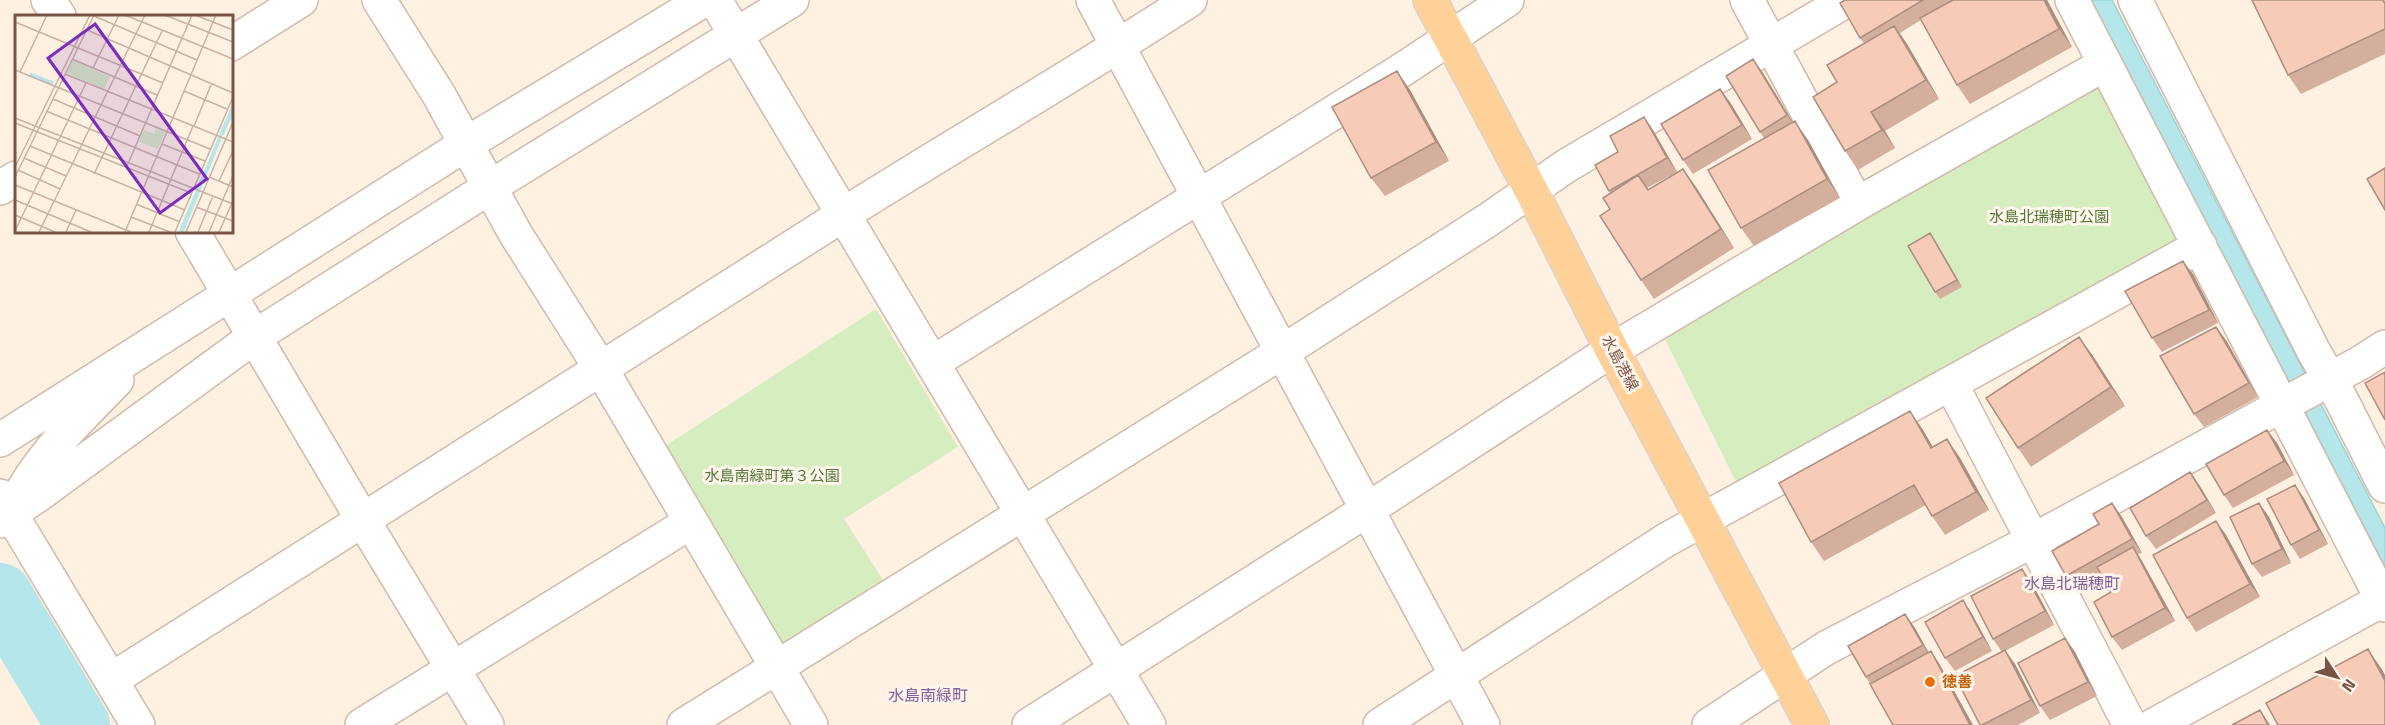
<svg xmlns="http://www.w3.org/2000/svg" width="2385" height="725" viewBox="0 0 2385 725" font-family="'Titillium Web','Noto Sans JP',sans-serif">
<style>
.green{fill:#d5edbf}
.water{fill:#b5e6e9;stroke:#9ad7dc;stroke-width:1.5}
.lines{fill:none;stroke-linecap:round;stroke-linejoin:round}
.stream{stroke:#9ad7dc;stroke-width:10}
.river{stroke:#b5e6e9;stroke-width:64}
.minor-casing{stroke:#d2b9aa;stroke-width:36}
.major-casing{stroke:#dcd3cf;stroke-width:36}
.minor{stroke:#fff;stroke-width:33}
.major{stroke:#ffd198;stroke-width:33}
.wall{fill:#d4af9d}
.shaded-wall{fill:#ac8e80}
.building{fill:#f6cbb7;stroke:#ac8e80;stroke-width:1.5}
.food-dot{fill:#e8710a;stroke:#fff5ea;stroke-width:2}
.labels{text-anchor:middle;stroke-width:6;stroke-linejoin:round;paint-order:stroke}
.park-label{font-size:15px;fill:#52793b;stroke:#fff5ea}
.street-label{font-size:15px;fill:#785446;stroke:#fff5ea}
.food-label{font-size:15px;font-weight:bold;fill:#c56008;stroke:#fff5ea;text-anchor:start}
.neighbourhood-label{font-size:16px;fill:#84619c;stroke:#fff5ea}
.inset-river{fill:none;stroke:#b5e6e9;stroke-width:3}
.inset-road{fill:none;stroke:#c8b2a4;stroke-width:1.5}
.view{fill:#7b2cbf;fill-opacity:0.15;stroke:#7b2cbf;stroke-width:3}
.inset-edge{fill:none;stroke:#785446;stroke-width:3}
</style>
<rect width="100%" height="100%" fill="#fef1e2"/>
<!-- green -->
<path class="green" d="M2097,85l87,161 -444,244 -76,-153z
M876,309l82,138 -114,72 41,64 -105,64 -121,-197z"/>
<!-- water -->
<path class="water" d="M2091,0h21l273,528v39z"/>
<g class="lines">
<!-- stream -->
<path class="stream" d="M0,634l54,91"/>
<!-- river -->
<path class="river" d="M0,595l78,130"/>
<!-- minor casing -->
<g class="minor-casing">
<path id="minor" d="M48,0l11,16
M379,0l60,95 76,138 86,136 210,356
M715,0l434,725
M1093,0l390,725
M1747,0l110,204
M2072,0l313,605
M2135,0l178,350 29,51 43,85
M231,44l70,-44
M0,188l16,-10
M192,231l172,291 123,203
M932,363l473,-295 102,-68
M1951,384l179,341
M0,440l466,-296 238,-144
M0,496l138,229
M14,507c23,-50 66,-88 103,-127
M0,521l41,-28 213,-156 236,-150 302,-187
M111,680c245,-153 486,-311 730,-464 116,-73 234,-141 349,-216
M362,725l329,-203
M684,725l598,-373 206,-132 78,-54 281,-166
M1029,725l338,-215 245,-160 245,-146 248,-140
M1380,725l286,-185 534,-294
M1709,725l117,-77 208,-108 326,-177 25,-16
M2154,725l228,-125"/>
</g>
<!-- major casing -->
<g class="major-casing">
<path id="major" d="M1430,0l101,190 81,160 200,375"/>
</g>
<!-- minor -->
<use href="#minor" class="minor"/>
<!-- major -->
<use href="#major" class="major"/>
</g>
<!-- wall -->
<path class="wall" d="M1845,0h202l25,47 -102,57 -13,-19 -36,-65 -21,13 7,11 32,55 -54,32 10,17 -37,22 -13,-19 -8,-69 27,-39 -4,-5z
M2385,0v54l-84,40 -13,-19z
M1397,71l13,19 39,71 -64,35 -14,-18z
M1763,73l30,49 15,18 32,58 -86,48 -13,-18 23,-90 -4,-6z
M1730,102l22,37 -59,35 -10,-14z
M1644,117l9,13 24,42 -30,16 2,2 47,-3 38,61 -80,51 -13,-19 -31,-71 1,-16 -16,-28 23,-13z
M1930,233l32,54 -22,12 -5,-7z
M2193,274l25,49 -56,29 -10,-14z
M2079,337l14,19 32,50 -94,61 -13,-19z
M2226,340l32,57 -54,30 -10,-13z
M1910,411l13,19 10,17 14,-8 13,19 29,52 -44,25 -13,-19 -6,-11 -102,56 -13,-19z
M2267,430l10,13 17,32 -61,33 -9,-13z
M2190,472l26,41 -60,36 -10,-13z
M2304,498l24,46 -28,15 -9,-14z
M2112,503l10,14 20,36 -4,1 4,7 33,60 -53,29 -10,-13 -1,-45 -9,-17 -26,15 -10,-14z
M2259,503l10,14 22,46 -29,14 -10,-13z
M2216,521l10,14 34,62 -64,35 -9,-14z
M2022,569l10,14 22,42 -49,26 10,13 25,49 -22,12h-38l22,-73 -9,-13z
M1963,600l9,14 20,37 -37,20 -10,-13z
M1915,628l14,25 2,-2 9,14 -70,19 -4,-7z
M2065,638l10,14 22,44 -47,24 -10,-14z"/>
<!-- shaded-wall -->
<path class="shaded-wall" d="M2044,0h3l25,47 -13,-18z
M1894,26l13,18 32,55 -13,-19z
M1753,59l10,14 33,55 -9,-13z
M1397,71l13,19 39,71 -13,-19z
M1720,89l10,13 22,37 -10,-14z
M1871,112l14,19 10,17 -13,-18z
M1644,117l9,13 24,42 -10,-14z
M1795,121l13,19 32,58 -13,-19z
M1683,169l13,18 38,61 -13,-19z
M1930,233l5,7 27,47 -5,-7z
M2183,261l10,13 25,49 -9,-13z
M2216,327l10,13 32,57 -9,-14z
M2079,337l14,19 32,50 -14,-19z
M1910,411l13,19 21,37 -13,-19z
M2267,430l10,13 17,32 -10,-14z
M1947,439l13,19 29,52 -13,-18z
M2190,472l10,14 16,27 -9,-13z
M2295,485l9,13 24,46 -9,-14z
M2112,503l10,14 20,36 -10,-14z
M2259,503l10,14 22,46 -9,-14z
M2216,521l10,14 34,62 -10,-13z
M2133,547l9,14 33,60 -10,-13z
M2022,569l10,14 22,42 -9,-14z
M1963,600l9,14 20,37 -9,-14z
M1905,614l10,14 17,31 -9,-14z
M2065,638l10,14 22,44 -9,-14z
M2368,649l13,19 4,7v6z
M2005,650l10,14 25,49 -9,-13z
M1931,651l9,14 33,60h-3z
M2260,710l10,15h-2z"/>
<!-- building -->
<path class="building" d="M1845,0h78l-63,38 -20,-35z
M1953,0h91l15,29 -102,56 -37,-67z
M2252,0h131l2,4v25l-97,46z
M1894,26l32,54 -55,32 11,18 -37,21 -32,-54 24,-15 -10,-17z
M1753,59l34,56 -27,17 -34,-56z
M1397,71l39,71 -65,36 -39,-71z
M1720,89l22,36 -59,35 -22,-36z
M1644,117l23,41 -58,33 -14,-26 23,-13 -8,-16z
M1795,121l32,58 -86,49 -33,-58z
M2385,168v42l-18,-31z
M1683,169l38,60 -80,51 -41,-64 10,-7 -7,-11 35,-23 10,15z
M1930,233l27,47 -22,12 -27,-46z
M2183,261l26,49 -57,28 -27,-47z
M2216,327l33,56 -55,31 -34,-58z
M2079,337l32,50 -93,61 -32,-50z
M2385,372v48l-20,-37z
M1910,411l21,37 16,-9 29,53 -44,24 -18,-31 -103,57 -32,-59z
M2267,430l17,31 -60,34 -18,-31z
M2190,472l17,28 -61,36 -16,-28z
M2295,485l24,45 -28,15 -24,-46z
M2112,503l20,36 -66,37 -14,-25 47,-27 -6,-10z
M2259,503l23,46 -30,15 -22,-47z
M2216,521l34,63 -63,34 -34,-63z
M2133,547l32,61 -53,29 -18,-35 17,-10 -14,-25z
M2022,569l23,42 -52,28 -22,-43z
M1963,600l20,37 -38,21 -20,-36z
M1905,614l18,31 -57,32 -18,-31z
M2065,638l23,44 -48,24 -22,-43z
M2368,649l17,32v44h-107l-12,-22z
M2005,650l26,50 -49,25h-2l-25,-49z
M1931,651l39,74h-77l-23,-41z
M2260,710l8,15h-36z"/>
<!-- markers -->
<circle class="food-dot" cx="1930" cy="682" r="6"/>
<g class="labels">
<!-- park labels -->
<g class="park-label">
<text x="2049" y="222">水島北瑞穂町公園</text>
<text x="772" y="481">水島南緑町第３公園</text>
</g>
<!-- street labels -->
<g class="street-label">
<text transform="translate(1620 363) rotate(62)" y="5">水島港線</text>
</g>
<!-- food labels -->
<g class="food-label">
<text x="1942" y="687">徳善</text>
</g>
<!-- neighbourhood labels -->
<g class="neighbourhood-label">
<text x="2072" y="589">水島北瑞穂町</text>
<text x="928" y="701">水島南緑町</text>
</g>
</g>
<!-- overview -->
<g transform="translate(15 15)">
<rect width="218" height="218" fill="#fef1e2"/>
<path d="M58,45l37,17 -6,12 -37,-16zM141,113l9,4 -7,17 -19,-7 5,-12 10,4z" fill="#d5edbf"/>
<path class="inset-river" d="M15,59l23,9M207,120l11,-24M165,217l53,-126M167,217l38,-93"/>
<path class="inset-road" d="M110,0l108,44M150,0l68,27M180,0l38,15M79,1l103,44M0,7l148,61M72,15l146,63M57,44l85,36M78,53l26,-53M0,55l195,79M5,57l27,-57M50,59l168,68M169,76l43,18M38,84l87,37M31,96l153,63M0,103l218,86M0,108l176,70M179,111l17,-41M147,129l43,17M15,131l155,64M9,143l42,18M112,151l65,-151M0,152l75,-152M3,155l42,19M79,159l68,-143M0,162l79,-162M194,162l24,10M204,166l14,-30M0,170l116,47M0,185l76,32M121,189l44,18M181,192l37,14M0,200l40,17M116,202l39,15M0,216l71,-148M24,217l106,-217M51,217l10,-22M110,217l91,-217M134,217l44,-106M160,217l58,-135M171,217l47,-110M183,217l15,-36M194,217l24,-56M204,217l14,-31"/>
<path class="view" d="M80,9l112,155 -47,34 -112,-155z"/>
<rect width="218" height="218" class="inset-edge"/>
</g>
<!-- north arrow -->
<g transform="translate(2337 677) rotate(126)" stroke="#fff5ea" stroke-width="4.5" paint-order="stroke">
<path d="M0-4.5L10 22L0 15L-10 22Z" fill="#785446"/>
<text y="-9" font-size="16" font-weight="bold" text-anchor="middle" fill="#785446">N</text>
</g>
</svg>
